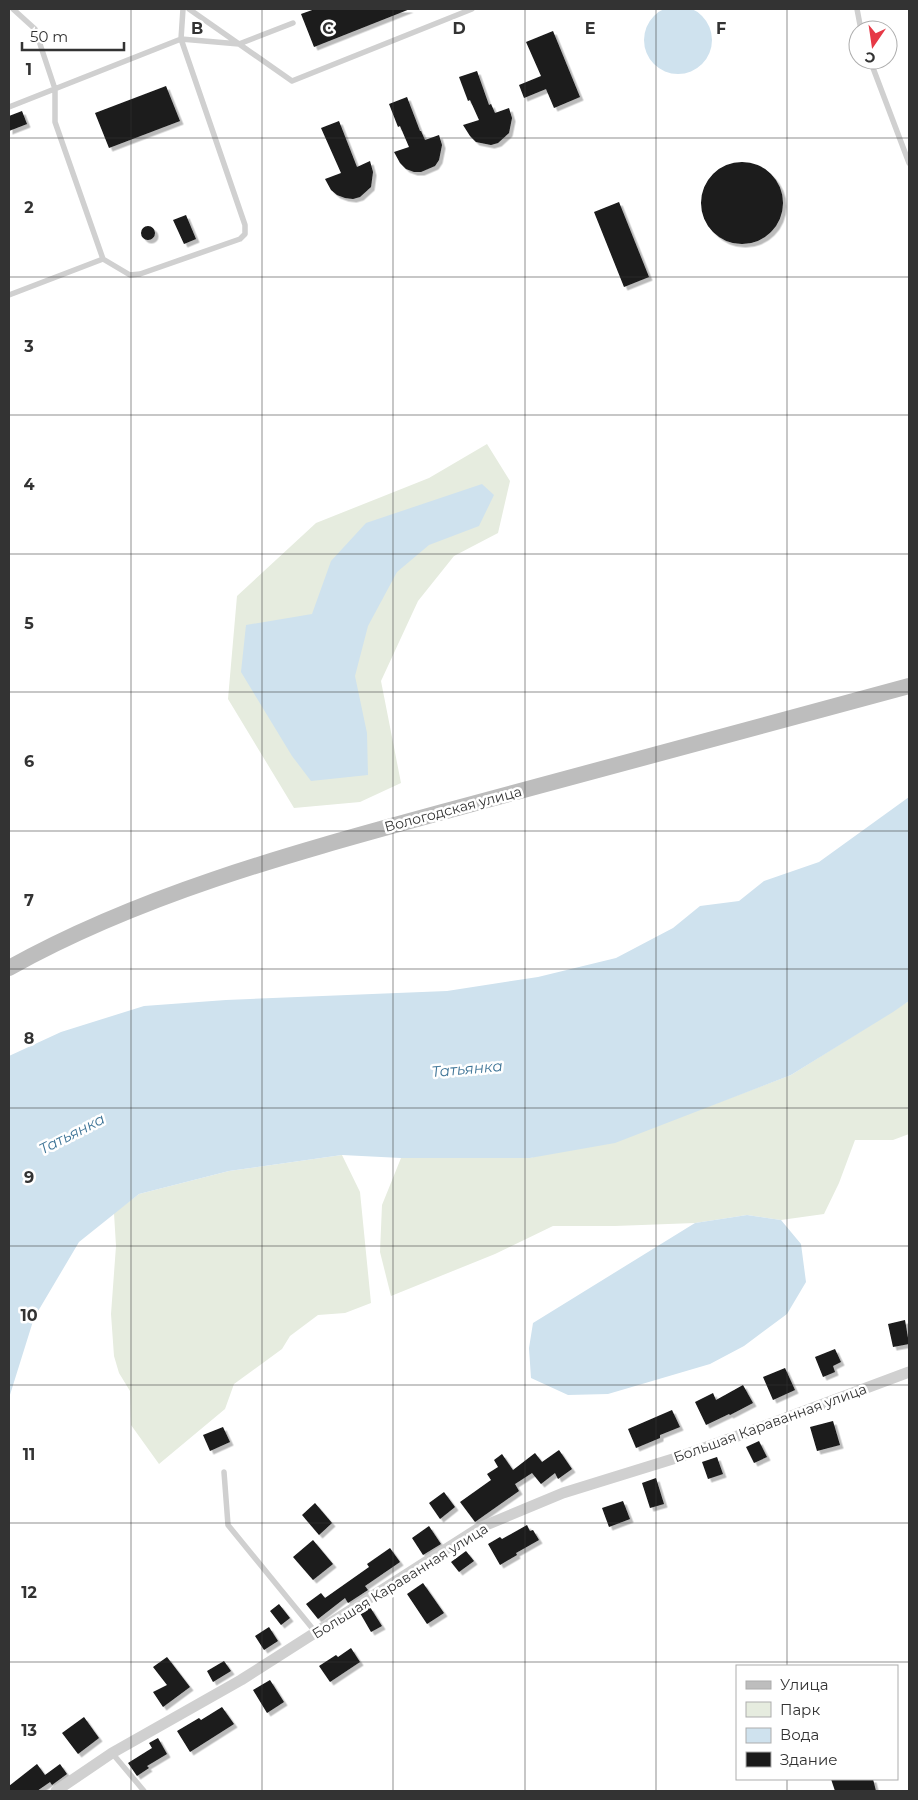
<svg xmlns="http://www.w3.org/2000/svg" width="918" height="1800" viewBox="0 0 918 1800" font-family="Montserrat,sans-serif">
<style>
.green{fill:#e6ecdf}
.water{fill:#cfe2ee}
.building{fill:#1a1a1a;filter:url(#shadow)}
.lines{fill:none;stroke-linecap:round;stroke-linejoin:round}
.lane{stroke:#d0d0d0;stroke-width:5.5}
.street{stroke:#d0d0d0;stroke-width:11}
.secondary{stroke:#bdbdbd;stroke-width:16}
.grid{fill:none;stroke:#333;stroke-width:1;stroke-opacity:0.55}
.labels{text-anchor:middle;stroke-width:5;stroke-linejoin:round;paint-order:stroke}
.street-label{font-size:14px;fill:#333;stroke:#fff}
.water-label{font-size:15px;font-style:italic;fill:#3f7597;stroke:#fff}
.grid-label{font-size:16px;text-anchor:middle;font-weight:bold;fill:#333;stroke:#fff;stroke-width:5;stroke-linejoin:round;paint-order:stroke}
</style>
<defs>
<filter id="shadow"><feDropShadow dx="3.5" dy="3.5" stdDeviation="0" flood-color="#0004"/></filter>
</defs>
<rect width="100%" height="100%" fill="#fff"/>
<!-- green -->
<path class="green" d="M487,444l23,37 -12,52 -44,23 -36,45 -37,80 20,102 -41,19 -66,6 -66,-109 9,-103 79,-73 113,-45z
M909,1001v133l-16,6h-38l-16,43 -15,31 -43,6 -34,-5 -52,8 -80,3h-62l-58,28 -104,42 -11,-44 2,-47 19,-47h129l179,-52 82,-31z
M342,1155l18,37 11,111 -26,10 -27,2 -28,21 -8,13 -48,35 -9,25 -66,55 -28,-39 -1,-34 -11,-18 -5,-17 -3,-42 5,-68 -2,-33 25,-19 90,-23z"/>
<!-- water -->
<path class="water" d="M644 40a34 34 0 1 1 68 0a34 34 0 1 1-68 0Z
M482,484l12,11 -15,31 -50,19 -32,27 -29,54 -13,50 12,57 1,42 -57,6 -19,-25 -51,-84 5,-47 66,-11 19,-53 35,-38z
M909,797v204l-16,11 -102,63 -176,68 -85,15h-129l-59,-3 -113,16 -90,23 -60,48 -45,76 -25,80v-342l52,-24 83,-26 82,-6 221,-9 91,-14 78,-19 57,-30 27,-22 39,-5 25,-20 55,-19z
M747,1215l34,5 20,24 5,38 -19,32 -43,32 -34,18 -102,30 -40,1 -37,-17 -2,-30 4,-25 162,-100z"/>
<!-- building -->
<path class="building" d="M315,9h95l-96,38 -13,-33z
M553,31l27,66 -26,11 -8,-19 -22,9 -5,-13 22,-9 -15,-34z
M477,71l12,34 2,-1 4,9 14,-5 3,10 -3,15 -11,10 -7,2 -15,-3 -6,-6 -7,-11 16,-5 -9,-20 -2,1 -9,-24z
M166,86l14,35 -71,27 -14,-35z
M407,97l13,34h1l4,9 14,-5 3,10 -3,15 -4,6 -14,6h-7l-8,-3 -6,-6 -6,-11 15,-5 -9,-21 -2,1 -9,-23z
M22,111l5,13 -18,7v-15z
M339,121l18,46 13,-6 3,11 -2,15 -11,10 -7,2 -8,-1 -8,-3 -6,-5 -6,-11 16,-6 -20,-45z
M701 203a41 41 0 1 1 82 0a41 41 0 1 1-82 0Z
M619,202l30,75 -25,10 -30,-75z
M186,215l10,24 -12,5 -11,-24z
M141 233a7 7 0 1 1 14 0a7 7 0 1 1-14 0Z
M905,1320l4,24 -16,3 -5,-23z
M835,1349l6,13 -8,4 2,6 -12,5 -8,-20z
M785,1368l10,22 -22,10 -10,-23z
M743,1385l10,18 -23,12 -1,-1 -23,11 -11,-23 18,-9 3,7z
M672,1410l8,17 -20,8v3l-24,10 -8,-19z
M833,1421l7,24 -23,6 -7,-24z
M223,1427l7,15 -20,9 -7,-16z
M759,1441l8,16 -13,6 -8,-16z
M559,1450l13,19 -14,10 -3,-6 -14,11 -9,-11 -17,11 4,7 -44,31 -15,-20 31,-22 -4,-6 11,-7 -4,-7 8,-6 11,16 22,-17 7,9z
M717,1457l6,17 -15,5 -6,-17z
M656,1478l8,26 -14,4 -8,-25z
M444,1492l11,15 -15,12 -11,-16z
M623,1501l7,18 -21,8 -7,-19z
M315,1503l17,20 -13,12 -17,-20z
M527,1525l3,6 3,-1 6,10 -23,13 1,2 -17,10 -12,-21 12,-7 2,2z
M429,1526l12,18 -18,11 -11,-17z
M313,1540l20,24 -20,16 -20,-23z
M390,1548l10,14 -35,24 3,4 -20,13 -3,-5 -27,21 -12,-15 15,-11 4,5 44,-31 -2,-3z
M466,1551l8,10 -15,11 -8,-10z
M423,1583l21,30 -17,11 -20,-30z
M279,1604l11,14 -9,7 -11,-14z
M370,1607l12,19 -11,6 -11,-19z
M269,1627l9,14 -14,9 -9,-14z
M351,1648l9,14 -30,20 -11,-16 17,-11 2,2z
M167,1657l23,30 -27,20 -10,-15 14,-7 -14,-18z
M224,1661l7,10 -18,11 -6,-11z
M270,1680l14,22 -17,11 -14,-23z
M222,1707l12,17 -44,28 -13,-21 22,-13 2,2z
M84,1717l15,21 -21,16 -16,-21z
M158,1738l9,16 -20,12 2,2 -12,8 -9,-13 24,-15 -3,-5z
M37,1764l8,11 15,-11 7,10 -15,11 -2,-3 -13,9h-28v-5z
M831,1779h42l3,12h-41z"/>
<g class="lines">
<!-- lane -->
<path class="lane" d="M13,9l22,20 20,60v33l48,137
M189,9l103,72 180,-72
M857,9l4,21
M870,60l39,103
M9,107l172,-68 2,-30
M9,295l94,-36 27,16 10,-1 100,-35 5,-5v-9l-64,-186 58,5 54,-21
M224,1472l4,53 89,109
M112,1753l32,38"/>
<!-- street -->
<path class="street" d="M56,1791l56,-38 129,-73 238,-152 84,-35 113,-35 67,-24 166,-62"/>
<!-- secondary -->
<path class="secondary" d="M9,968c136,-76 292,-117 441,-158 153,-42 306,-83 459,-124"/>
</g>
<!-- grid -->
<path class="grid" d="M131,9v1782M262,9v1782M393,9v1782M525,9v1782M656,9v1782M787,9v1657M9,138h900M9,277h900M9,415h900M9,554h900M9,692h900M9,831h900M9,969h900M9,1108h900M9,1246h900M9,1385h900M9,1523h900M9,1662h900M787,1779v12"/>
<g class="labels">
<!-- street labels -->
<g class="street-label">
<text transform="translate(453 809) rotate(-15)" y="5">Вологодская улица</text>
<text transform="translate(770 1423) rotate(-20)" y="5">Большая Караванная улица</text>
<text transform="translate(400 1581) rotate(-32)" y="5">Большая Караванная улица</text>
</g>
<!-- water labels -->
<g class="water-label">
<text transform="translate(467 1069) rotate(-5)" y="5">Татьянка</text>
<text transform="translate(72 1134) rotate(-27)" y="5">Татьянка</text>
</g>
</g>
<g class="grid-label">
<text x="197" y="34">B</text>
<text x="328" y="34">C</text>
<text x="459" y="34">D</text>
<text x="590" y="34">E</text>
<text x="721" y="34">F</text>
<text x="29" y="75">1</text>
<text x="29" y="213">2</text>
<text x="29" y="352">3</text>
<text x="29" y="490">4</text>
<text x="29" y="629">5</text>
<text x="29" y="767">6</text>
<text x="29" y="906">7</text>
<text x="29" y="1044">8</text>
<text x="29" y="1183">9</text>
<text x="29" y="1321">10</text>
<text x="29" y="1460">11</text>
<text x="29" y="1598">12</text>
<text x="29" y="1736">13</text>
</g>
<!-- border -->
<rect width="918" height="1800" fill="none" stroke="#333333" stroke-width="20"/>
<!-- legend -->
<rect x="736" y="1665" width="162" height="115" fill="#ffffff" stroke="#adadad"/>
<rect x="746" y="1681" width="25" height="8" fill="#bdbdbd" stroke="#adadad"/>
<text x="780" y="1690" font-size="15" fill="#333333">Улица</text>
<rect x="746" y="1702" width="25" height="15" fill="#e6ecdf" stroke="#adadad"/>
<text x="780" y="1715" font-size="15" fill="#333333">Парк</text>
<rect x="746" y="1728" width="25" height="15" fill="#cfe2ee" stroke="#adadad"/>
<text x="780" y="1740" font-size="15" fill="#333333">Вода</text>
<rect x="746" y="1752" width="25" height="15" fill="#1a1a1a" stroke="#adadad"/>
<text x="780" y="1765" font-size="15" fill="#333333">Здание</text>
<!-- north arrow -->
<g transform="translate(873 45) rotate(193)"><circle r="24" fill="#ffffff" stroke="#adadad"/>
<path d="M0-4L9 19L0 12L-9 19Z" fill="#e63946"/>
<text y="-8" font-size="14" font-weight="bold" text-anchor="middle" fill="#333333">С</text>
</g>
<!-- scale -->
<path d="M22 42v8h102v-8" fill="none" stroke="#333333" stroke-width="2.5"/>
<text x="30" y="42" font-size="15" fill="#333333" stroke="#ffffff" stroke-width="4" paint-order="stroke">50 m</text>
</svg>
